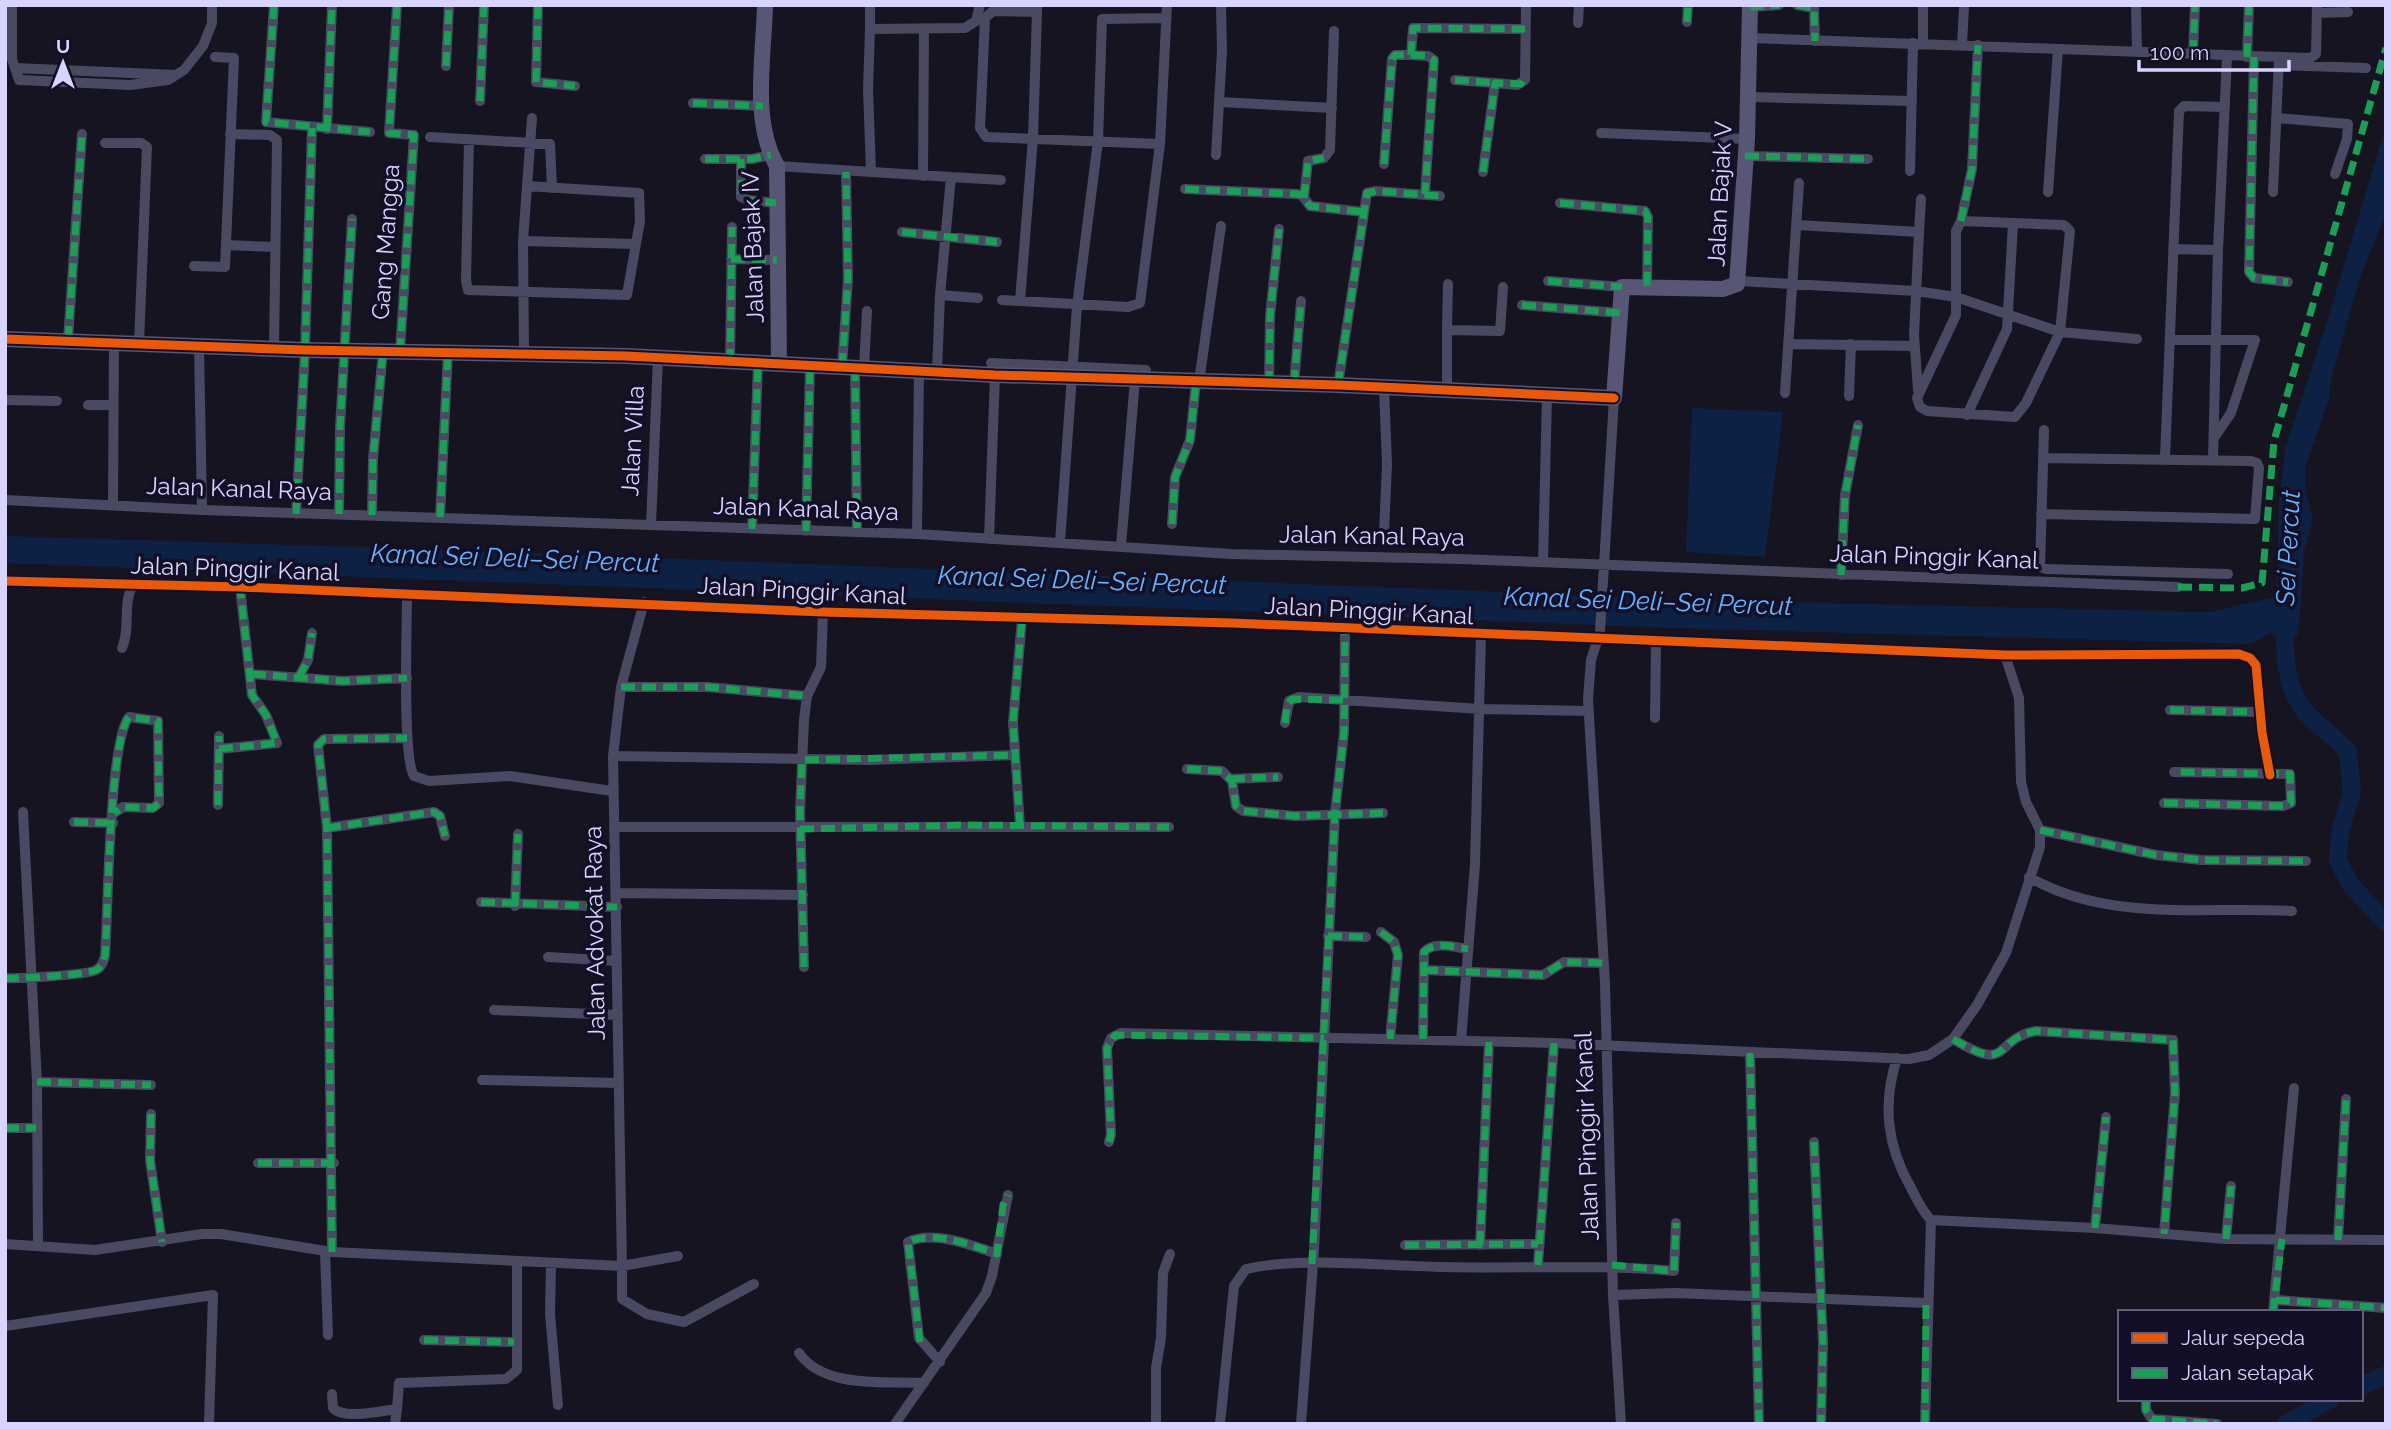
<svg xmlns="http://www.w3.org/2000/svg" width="2391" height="1429" viewBox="0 0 2391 1429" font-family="Raleway,sans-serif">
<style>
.water{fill:#0d2144}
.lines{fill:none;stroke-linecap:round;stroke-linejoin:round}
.river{stroke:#0d2144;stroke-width:18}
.street{stroke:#4a4962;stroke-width:10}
.secondary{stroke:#575674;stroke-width:16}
.quiet{stroke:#1a9f57;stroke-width:7;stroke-dasharray:14 7;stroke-linecap:butt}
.cycleway-casing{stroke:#130f26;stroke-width:13}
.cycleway{stroke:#e8590c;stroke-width:9}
.labels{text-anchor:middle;stroke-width:7;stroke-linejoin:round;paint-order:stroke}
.street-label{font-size:24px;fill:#d9d4ff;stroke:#130f26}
.water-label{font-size:26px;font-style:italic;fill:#62b6ff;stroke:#130f26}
</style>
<rect width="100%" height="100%" fill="#161421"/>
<!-- water -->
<path class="water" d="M2386,126v86l-26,65 -30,106 -1,16 -24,69v20l8,31 -9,34 -6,82 -21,1 -6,-4 -19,12 -579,-16 -1668,-65v-27l456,14 1235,50 513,12 63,-14 5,-7 2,-92 7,-53 42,-127z
M1692,408l91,4 -18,145 -79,-5z"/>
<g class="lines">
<!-- river -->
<path class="river" d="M2285,612c-1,35 -2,79 26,106 12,12 26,20 37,34l4,40 -12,39 -2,30 13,24 35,38
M2361,1386l25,-11
M2286,1424l45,-25"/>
<!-- street -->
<path class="street" d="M12,5v54l7,21 111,5 38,-5 16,-10 19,-24 9,-23v-18
M274,5l-8,117 104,10
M397,5l-8,128 25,2 -14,216
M538,5l-2,77 39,4
M870,5v24l95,-1 11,-7 4,-16
M1037,5v7l-44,-1 -8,7 -5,110 6,9 174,7 7,-139
M1797,5l17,3 1,33
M1923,5v38
M2136,5l1,47
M1750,7l29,-2
M2317,13l31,-1
M1687,22l1,-17
M1578,23l1,-18
M870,29l-2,61 3,82
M1749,38l561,20 6,-4 1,-49
M1962,45l2,-38
M2193,54l2,-49
M1411,55l17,1 6,4 -9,134
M2247,57l2,-52
M2254,57l-5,215 5,6 34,4
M2279,65l87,3
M446,66l3,-61
M15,68l161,7
M1455,80l40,3
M1749,97l163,4
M480,101l4,-96
M1220,102l112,6
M693,103l70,3
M2276,118l72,6 -1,15 -12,35
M327,129l5,-124
M1601,133l146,6
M230,134l40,1 7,5 -3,208
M430,137l120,7 2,44
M469,139l-3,141 2,10 159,5 13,-74 -1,-28 -112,-7
M105,143h36l6,4 -8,196
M1216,155l6,-104 -1,-46
M1745,156l123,3
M705,159h47l19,-4
M741,159v38l7,3 28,3
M1384,164l8,-105 3,-4h16l2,-27 112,1
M777,166l174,11 -11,118 38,3
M1910,171l3,-128
M1483,172l12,-89 22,2 8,-5 1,-75
M923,176l1,-147
M951,177l50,3
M1185,189l111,5 6,1 8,11 53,6
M2048,192l10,-143
M2273,192l6,-134
M1304,198l4,-37 16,-3 6,-8 4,-119
M1560,203l85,8 3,6 -1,71
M1961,221l103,4 6,6 -10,101 -34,71 -11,14 -88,-6 -7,-4 -3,-9 39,-83v-84z
M1961,221l11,-52 6,-124
M1797,225l122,7 -5,103 4,55
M902,232l95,10
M1919,232l2,-33
M523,241l113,3
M226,245l49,2
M2173,249l45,1
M731,259l46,1
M194,266l31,1 9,-209 -19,-1
M1548,281l74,6
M1738,281l178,10 40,6 104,35 77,7
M1002,300l126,7 12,-4 20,-159
M1020,301l13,-163 4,-126
M1522,305l98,8
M1447,330l1,-46
M68,340l14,-206
M2170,340h85l-24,73 -17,25
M1788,344l126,2
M199,345l3,165
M524,353l-1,-112 9,-123
M730,363l2,-136
M991,363l155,7
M842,367l6,-88 -2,-107
M855,367l2,165
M864,368l3,-57
M937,372l3,-77
M1199,382l22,-156
M1294,384l7,-83
M1269,385l1,-69 9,-87
M1338,385l29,-192 9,-2 64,5
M1384,388l3,76 -3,69
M1447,390v-60l53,1 3,-44
M1785,393l14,-210
M1849,396l2,-52
M1614,398l-14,234 -9,28 -3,39 17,284 8,312 8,129
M5,400l52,1
M88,405h24
M1967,415l40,-86 6,-105
M2044,430l-4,137 6,2 182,5
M2165,458l14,-347 5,-5 41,1
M2213,460l5,-210 9,-193
M5,500l197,10 715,24 314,20 229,5 718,28
M113,504l1,-162
M296,514l9,-164 7,-222
M339,514l1,-87 12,-208
M2041,514l214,5 4,-51 -2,-5 -6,-2 -208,-3
M372,515l1,-56 10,-108
M440,517l8,-165
M1172,524l3,-47 15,-37 6,-58
M651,525l7,-167
M752,529l6,-166
M806,531l4,-165
M917,534l2,-163
M989,539l6,-164
M1060,542l17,-236 21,-165 4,-122 64,-1
M1121,546l14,-166
M1543,562l4,-166
M1841,575l4,-80 13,-70
M5,581l235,6 583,25 409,11 773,32 234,-1 11,4 6,7 6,67 8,43
M407,595c0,30 -5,163 7,181l15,5 81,-5 102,15
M122,648c9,-20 0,-45 11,-63
M252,674l91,7 64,-3
M299,677l9,-17 4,-27
M621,687h86l100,9
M2170,710l89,2
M1655,718l1,-75
M1285,723l4,-22 10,-4 181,12 108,2
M219,749l58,-6 -11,-28 -14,-20 -12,-108
M613,756l256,4 146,-5
M1187,769l35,2 10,10 4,25 7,5 52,5 88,-3
M1231,779l47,-2
M2164,803l119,3 8,-3 -1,-29 -116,-2
M218,805l1,-69
M23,812l14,270 1,163
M74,822l39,1
M1020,826l-7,-104 9,-103
M615,827h554
M327,828l107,-16 6,4 5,20
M2040,830l116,25 45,5 105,1
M2029,877c80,46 175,29 263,34
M616,893l187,2
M481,902l136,5
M515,906l3,-72
M1381,932l13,10 4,13 -8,84
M1328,936l38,1
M548,957l69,4
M804,967l-4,-156 4,-91 3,-24 14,-29 2,-55
M1424,970l119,5 21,-13 39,1
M5,978c13,1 82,-3 91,-8 6,-3 7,-8 9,-14 3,-41 4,-215 24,-239l29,4 1,82 -6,5 -30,-1 -9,6
M494,1010l124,5
M1423,1039l1,-87c10,-11 30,-5 44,-3
M1953,1039c59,36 39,0 83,-8l137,9 2,53 -11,141
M1461,1041l14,-177 6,-229
M1750,1053l9,371
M1897,1058c-15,47 -10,88 14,130 6,11 11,23 20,32l164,8 131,11 160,1
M482,1080l137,3
M37,1082l114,3
M151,1114l-1,46 12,82
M5,1128h31
M1109,1142l2,-7 -4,-87 4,-10 10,-5 433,10 355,16 20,-4 24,-16 24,-34 29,-52 34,-106v-17l-14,-28 -5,-20 -2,-84 -14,-43
M1814,1142l9,200 -2,82
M258,1163h76
M2095,1228l11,-111
M2226,1239l5,-53
M2338,1240l8,-141
M5,1244l90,6 107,-16h19l111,18 290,14 -9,-510 8,-69 23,-85
M1405,1245l133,-1
M1480,1245l9,-203
M325,1252l3,83
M332,1252l-5,-424 -9,-83 6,-6 83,-1
M678,1256l-56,10v33l25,15 37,8 70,-38
M551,1265l-1,49 8,91
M1538,1265l16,-222
M1613,1295l62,-2 251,10
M2276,1300l110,8
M2273,1312l21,-224
M5,1326l208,-31 -4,129
M424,1340l90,2
M799,1353c25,36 86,28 125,30
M940,1362l-21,-24 -11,-96c25,-12 64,3 89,12
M332,1394l1,14c11,12 48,3 64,1l2,-26 107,-4 11,-9v-107
M2146,1399v11l6,9 65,5
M395,1424l2,-15
M895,1424l91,-131 6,-17 16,-81
M1156,1424v-56l5,-30 2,-65 7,-19
M1220,1424l14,-138 12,-17c56,-13 139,-3 198,-2 77,2 153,-3 230,4l2,-48
M1301,1424l13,-174 21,-437 9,-81 1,-103
M1925,1424l6,-204"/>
<!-- secondary -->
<path class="secondary" d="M765,5c-1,51 -14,116 12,161l2,198
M5,339l300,11 321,6 369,19 343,10 276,13 8,-111 101,2 14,-5 10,-145 3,-134"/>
<!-- quiet -->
<path class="quiet" d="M274,5l-8,117 104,10
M397,5l-8,128 25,2 -14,216
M538,5l-2,77 39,4
M1797,5l17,3 1,33
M1750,7l29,-2
M1687,22l1,-17
M2193,54l2,-49
M1411,55l17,1 6,4 -9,134
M2247,57l2,-52
M2254,57l-5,215 5,6 34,4
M446,66l3,-61
M1455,80l40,3
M480,101l4,-96
M693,103l70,3
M327,129l5,-124
M1745,156l123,3
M705,159h47l19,-4
M741,159v38l7,3 28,3
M1384,164l8,-105 3,-4h16l2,-27 112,1
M1483,172l12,-89 26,1 4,-8
M1185,189l111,5 6,1 8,11 53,6
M1304,198l4,-37 16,-3
M1560,203l85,8 3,6 -1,71
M1961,221l11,-52 6,-124
M902,232l95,10
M731,259l46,1
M1548,281l74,6
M1522,305l98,8
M68,340l14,-206
M730,363l2,-136
M842,367l6,-88 -2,-107
M855,367l2,165
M1294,384l7,-83
M1269,385l1,-69 9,-87
M1338,385l29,-192 9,-2 64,5
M296,514l9,-164 7,-222
M339,514l1,-87 12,-208
M372,515l1,-56 10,-108
M440,517l8,-165
M1172,524l3,-47 15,-37 6,-58
M752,529l6,-166
M806,531l4,-165
M1841,575l4,-80 13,-70
M2178,587l64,1 20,-5 12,-142 112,-393
M252,674l91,7 64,-3
M299,677l9,-17 4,-27
M621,687h86l100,9
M2170,710l89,2
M1285,723l2,-18 5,-6 52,1
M219,749l58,-6 -11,-28 -14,-20 -12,-108
M1187,769l35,2 10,10 4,25 7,5 52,5 88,-3
M1231,779l47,-2
M2164,803l119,3 8,-3 -1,-29 -116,-2
M218,805l1,-69
M74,822l39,1
M1020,826l-7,-104 9,-103
M327,828l107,-16 6,4 5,20
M800,829l166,-4 203,2
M2040,830l116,25 45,5 105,1
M481,902l136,5
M515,906l3,-72
M1381,932l13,10 4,13 -8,84
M1328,936l38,1
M804,967l-4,-156 2,-51 213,-5
M1424,970l119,5 21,-13 39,1
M5,978c13,1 82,-3 91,-8 6,-3 7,-8 9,-14 3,-41 4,-215 24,-239l29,4 1,82 -6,5 -30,-1 -9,6
M1423,1039l1,-87c10,-11 30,-5 44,-3
M1953,1039c59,36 39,0 83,-8l137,9 2,53 -11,141
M1750,1053l9,371
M37,1082l114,3
M151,1114l-1,46 12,82
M5,1128h31
M1109,1142l2,-7 -4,-87 8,-13 209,3
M1814,1142l9,200 -2,82
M258,1163h76
M2095,1228l11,-111
M2226,1239l5,-53
M2338,1240l8,-141
M1405,1245l133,-1
M1480,1245l9,-203
M332,1252l-5,-424 -9,-83 6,-6 83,-1
M1312,1264l23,-451 9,-81 1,-103
M1538,1265l16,-222
M1612,1265l62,6 2,-48
M2276,1300l110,8
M2273,1312l9,-73
M424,1340l90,2
M920,1342l-12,-100c25,-12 64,3 89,12l6,-49 5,-10
M2146,1399v11l6,9 65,5
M1925,1424l1,-121"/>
<!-- cycleway casing -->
<g class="cycleway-casing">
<path id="cycleway" d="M5,339l300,11 321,6 369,19 343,10 276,13
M5,581l235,6 583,25 409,11 773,32 234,-1 11,4 6,7 6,67 8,43"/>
</g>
<!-- cycleway -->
<use href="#cycleway" class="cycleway"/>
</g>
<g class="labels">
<!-- street labels -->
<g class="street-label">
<text transform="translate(1720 194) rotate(-87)" y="8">Jalan Bajak V</text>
<text transform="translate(386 242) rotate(-86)" y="8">Gang Mangga</text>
<text transform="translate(753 247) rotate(-92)" y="8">Jalan Bajak IV</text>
<text transform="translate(633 441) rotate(-87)" y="8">Jalan Villa</text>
<text transform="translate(239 489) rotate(2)" y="8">Jalan Kanal Raya</text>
<text transform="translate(806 509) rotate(2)" y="8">Jalan Kanal Raya</text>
<text transform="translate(1372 536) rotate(1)" y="8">Jalan Kanal Raya</text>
<text transform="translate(1934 557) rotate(2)" y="8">Jalan Pinggir Kanal</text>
<text transform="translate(235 569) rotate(2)" y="8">Jalan Pinggir Kanal</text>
<text transform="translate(802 591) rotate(3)" y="8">Jalan Pinggir Kanal</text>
<text transform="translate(1369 611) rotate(3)" y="8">Jalan Pinggir Kanal</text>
<text transform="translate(595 933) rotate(-91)" y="8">Jalan Advokat Raya</text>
<text transform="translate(1587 1136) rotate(-92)" y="8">Jalan Pinggir Kanal</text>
</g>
<!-- water labels -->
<g class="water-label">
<text transform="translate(2288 548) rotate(-87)" y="9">Sei Percut</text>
<text transform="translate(515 558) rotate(2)" y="9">Kanal Sei Deli–Sei Percut</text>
<text transform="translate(1082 580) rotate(2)" y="9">Kanal Sei Deli–Sei Percut</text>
<text transform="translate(1648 601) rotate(2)" y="9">Kanal Sei Deli–Sei Percut</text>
</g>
</g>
<!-- border -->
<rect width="2391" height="1429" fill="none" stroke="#d9d4ff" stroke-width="14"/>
<!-- legend -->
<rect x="2118" y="1310" width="245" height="91" fill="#130f26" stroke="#625e7d" stroke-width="2"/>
<rect x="2132" y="1333" width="35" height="10" fill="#e8590c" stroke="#625e7d" stroke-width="2"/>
<text x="2181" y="1345" font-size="21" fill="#d9d4ff">Jalur sepeda</text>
<rect x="2132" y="1368" width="35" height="10" fill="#1a9f57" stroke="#625e7d" stroke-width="2"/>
<text x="2181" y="1380" font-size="21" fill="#d9d4ff">Jalan setapak</text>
<!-- north arrow -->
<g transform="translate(63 63)" stroke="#130f26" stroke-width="5" paint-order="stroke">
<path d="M0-5L12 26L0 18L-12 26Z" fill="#d9d4ff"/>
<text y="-10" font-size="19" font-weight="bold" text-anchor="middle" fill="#d9d4ff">U</text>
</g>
<!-- scale -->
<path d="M2139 60v10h150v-10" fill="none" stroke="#d9d4ff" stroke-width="3.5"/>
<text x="2150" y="60" font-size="21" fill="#d9d4ff" stroke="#130f26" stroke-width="5" paint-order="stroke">100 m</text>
</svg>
